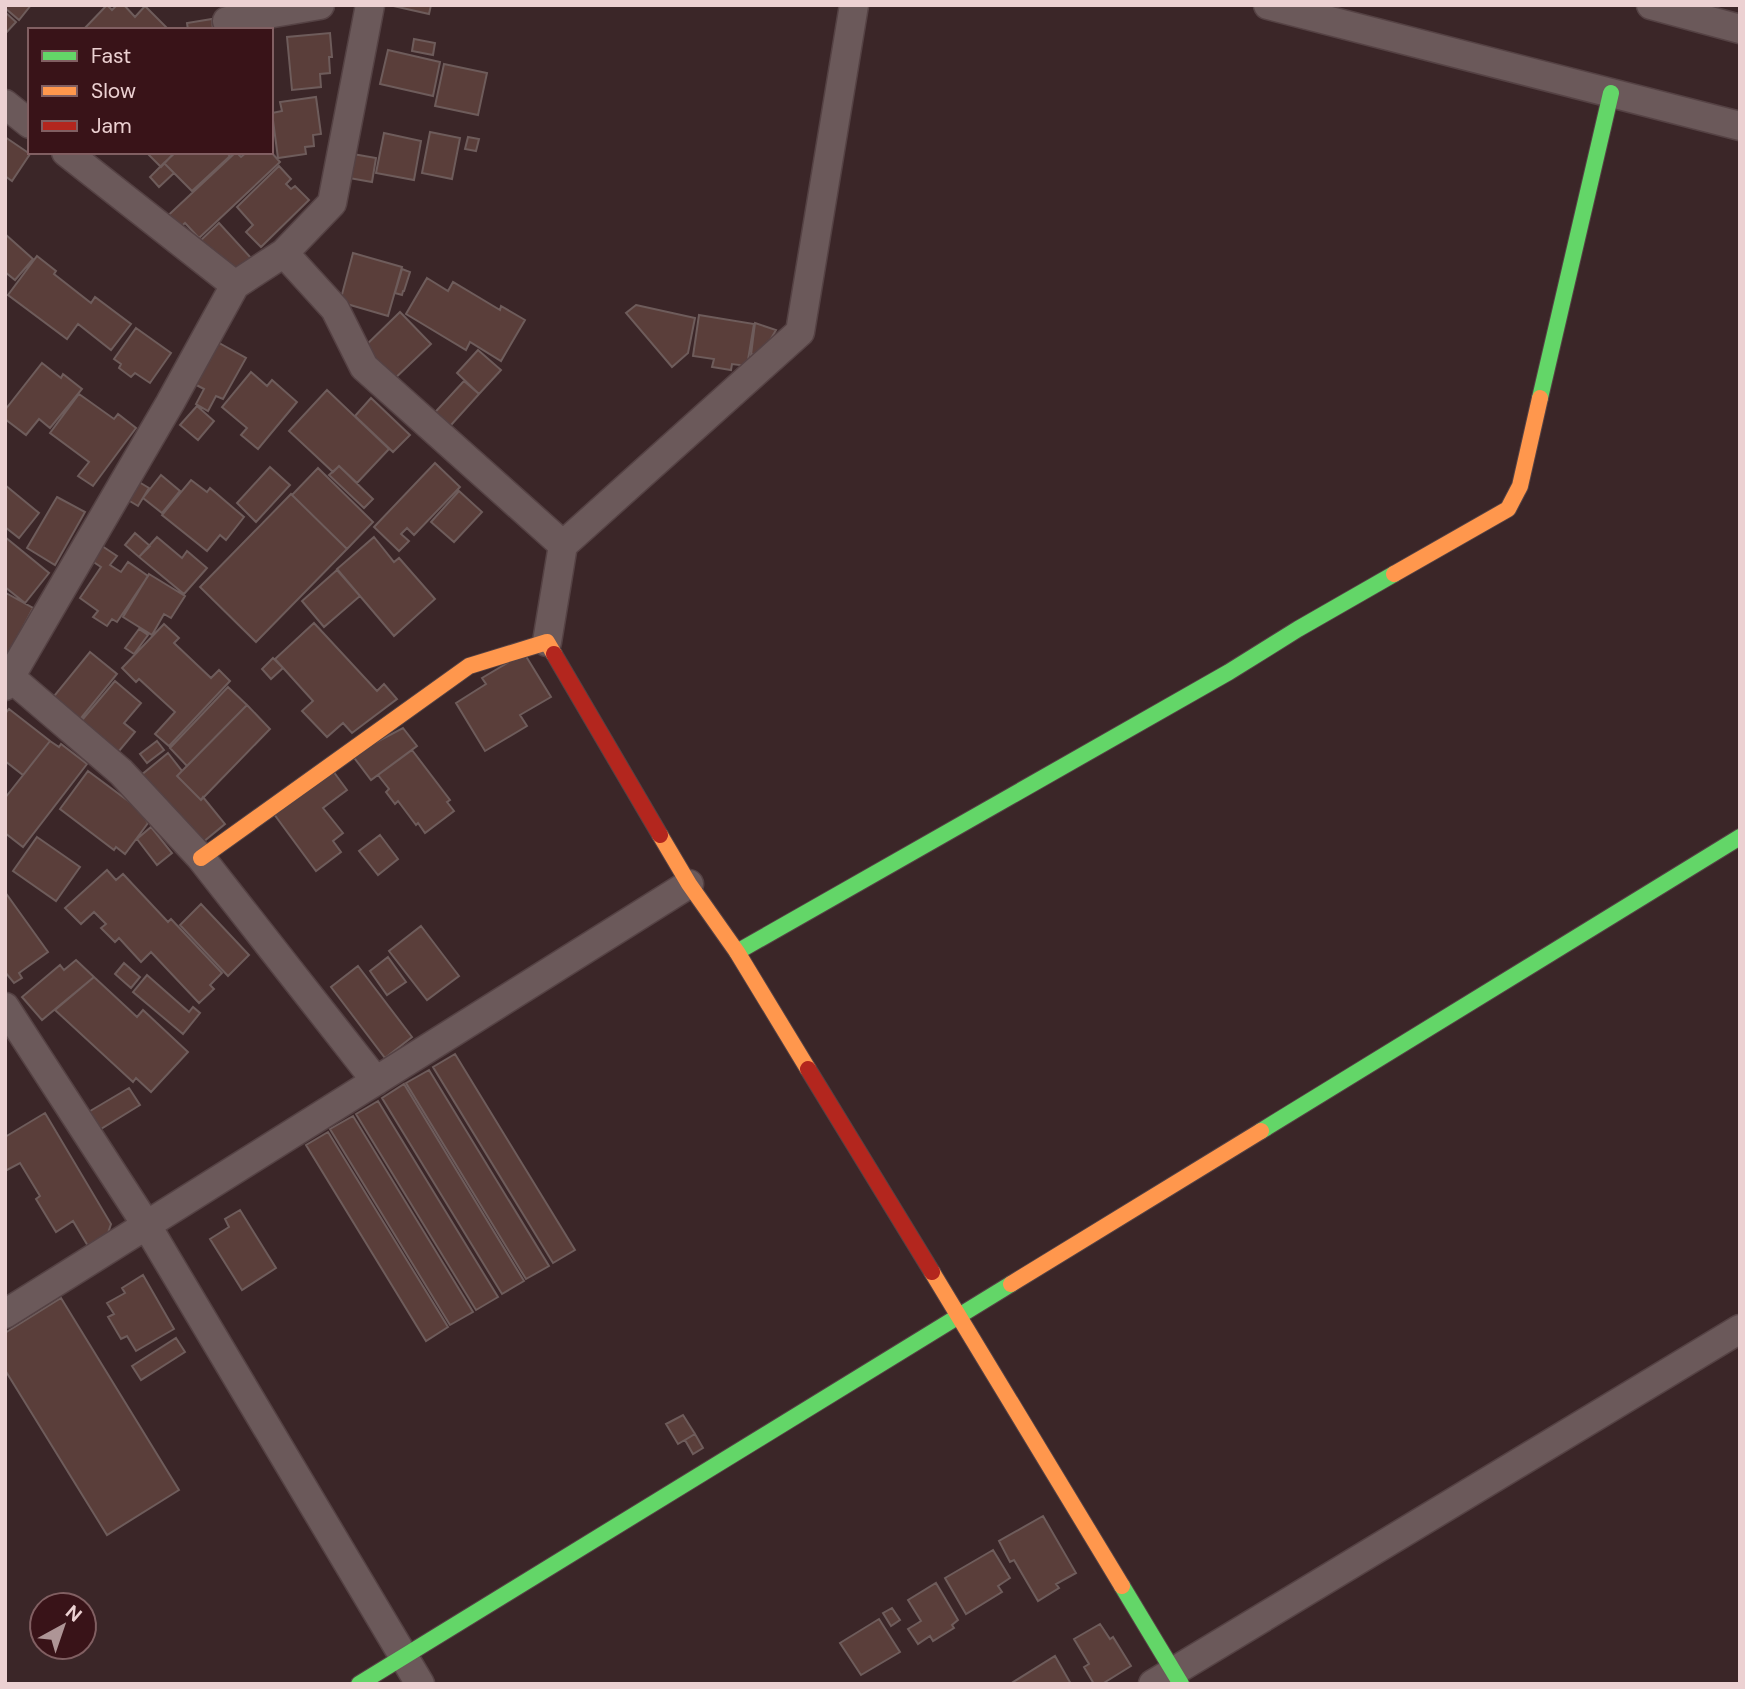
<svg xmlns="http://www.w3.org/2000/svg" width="1745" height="1689" viewBox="0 0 1745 1689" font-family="'DM Sans',sans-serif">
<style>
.building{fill:#5a3e3a;stroke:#6e5c5b;stroke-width:2}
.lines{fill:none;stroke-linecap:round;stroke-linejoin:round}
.street-casing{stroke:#554244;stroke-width:31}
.fast-casing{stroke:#554244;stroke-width:18}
.slow-casing{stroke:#554244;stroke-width:18}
.jam-casing{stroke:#554244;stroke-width:18}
.street{stroke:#6b595a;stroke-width:28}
.fast{stroke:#63d668;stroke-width:16}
.slow{stroke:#ff974d;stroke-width:16}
.jam{stroke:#b3261e;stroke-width:16}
</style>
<rect width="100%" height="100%" fill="#3b2628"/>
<!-- building -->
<path class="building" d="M5,5h26l-12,15 -14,-12z
M107,5l5,5 5,-5h7l11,12 10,-11 24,24h-86z
M389,5h42l-2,9z
M5,12l11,10 -11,12z
M212,19l1,11h-25l-1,-7z
M330,33l2,24h-3l1,16 -10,1 1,13 -29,3 -5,-53z
M414,39l21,4 -2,12 -21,-4z
M388,50l52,12 -7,34 -53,-12z
M444,64l43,9 -9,42 -43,-9z
M316,97l5,37 -8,1 1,11 -9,1 1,7 -28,4 -6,-45 10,-2 -2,-9z
M430,132l30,6 -8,41 -30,-6z
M384,133l37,8 -7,39 -38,-7z
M5,137l25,17 -18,27 -7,-5z
M468,137l11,2 -3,12 -11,-2z
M146,152h29l-14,15z
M176,152h50l4,4 -38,35 -28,-28z
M236,152l5,5 6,-5h24l9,10 -81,76 -14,-15 -13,12 -12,-12z
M353,154l23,4 -4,24 -23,-4z
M164,163l10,10 -15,14 -9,-10z
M279,166l12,13 -5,5 5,5 4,-3 14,14 -48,47 -15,-15 7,-7 -16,-18z
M219,223l32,35 -22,21 -29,-38z
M5,234l28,25 -18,21 -10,-8z
M353,253l49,14 -14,49 -48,-14z
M37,256l19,15 -2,3 37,29 4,-6 36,27 -20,26 -33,-26 -11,15 -59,-44z
M402,269l8,3 -6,19h-1l-1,4 -7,-2z
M427,278l21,13 5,-9 47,28 1,-4 24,14 -24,41 -31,-19 -4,8 -60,-36z
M636,305l59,13 -7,35 -16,14 -46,-54z
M400,312l31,32 -40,38 -30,-32z
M699,315l55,9 -7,42 -15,-2 -1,6 -19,-3 2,-8 -21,-3z
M755,323l21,7 -12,21 -13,4z
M136,328l35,25 -21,30 -15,-10 -4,4 -12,-9 2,-4 -7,-5z
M212,339l34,19 -23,41 -7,-3 -8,15 -12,-7 8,-15 -15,-8z
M478,350l23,20 -22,24 -22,-21z
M42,363l19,15 2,-4 19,15 -32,39 -11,-9 -13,16 -21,-16v-9z
M251,372l16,14 5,-6 25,22 -39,47 -17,-14 6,-7 -25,-21z
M464,381l15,13 -37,41 -15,-14z
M327,390l62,59 -32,34 -18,-17 -6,6 -44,-41z
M79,394l35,25 4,-5 18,14 -43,58 -15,-10 11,-14 -39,-29z
M371,398l39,37 -17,17 -38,-36z
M197,406l17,15 -16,19 -18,-15z
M435,463l25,24 -46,48 -7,-7 -6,6 8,7 -10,10 -25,-24z
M339,466l34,33 -9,9 -35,-33z
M270,467l20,18 -34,37 -19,-19z
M318,468l55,54 -26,27 -55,-54z
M161,475l19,16 -18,22 -19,-15z
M191,480l16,12 3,-4 34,29 -18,23 -6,-5 -13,16 -45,-36z
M139,482l10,6 -11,18 -10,-6z
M5,485l34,28 -20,25 -14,-11z
M459,491l23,21 -28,30 -23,-20z
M291,494l56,55 -91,93 -56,-55z
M57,497l28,15 -30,53 -28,-17z
M135,533l15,13 -11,11 -14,-12z
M5,537l44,36 -24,30 -20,-16z
M157,537l25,21 5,-7 20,17 -23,26 -45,-37z
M374,537l20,25 5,-4 36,41 -41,37 -57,-67z
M102,546l15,10 -7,9 11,7 7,-10 20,14 -31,46 -5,-3 -5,7 -14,-9 5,-6 -18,-13 21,-31 -9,-6z
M337,570l23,26 -36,31 -22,-26z
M149,574l36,22 -14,22 -7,-4 -12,21 -29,-18z
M6,593l27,15 -24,46 -4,-2z
M314,623l63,68 7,-7 13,15 -45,34 -9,-10 -16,14 -25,-26 11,-10 -38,-42z
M164,624l15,14 -5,5 37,35 8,-8 11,11 -61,65 -14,-12 20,-22 -36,-33 -3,3 -14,-14z
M139,629l9,6 -14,19 -9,-6z
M90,652l27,22 -40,49 -27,-22z
M524,653l27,44 -31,18 7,11 -42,25 -29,-48 30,-19 -4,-6z
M273,658l10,10 -12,11 -9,-10z
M115,681l26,22 -17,20 11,9 -21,25 -37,-31z
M228,687l19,18 -60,61 -17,-18z
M247,705l23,24 -69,71 -24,-24z
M9,709l41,32 -27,34 -18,-14v-47z
M403,728l14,18 -46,34 -19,-25z
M50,741l9,6 2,-3 26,20 -64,83 -18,-14v-35z
M157,741l7,9 -17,13 -7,-9z
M412,750l38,50 -3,2 7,9 -29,22 -7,-10 -2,2 -18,-24 -3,3 -9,-12 3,-3 -11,-14z
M168,753l14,18 -5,5 24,24 2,-3 22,27 -28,23 -57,-71z
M330,767l17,23 -24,18 20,25 -10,8 8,11 -25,19 -45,-61z
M88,771l51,38 9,14 -23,31 -9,-7 -2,3 -54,-41z
M151,827l21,26 -15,12 -20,-26z
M380,835l18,24 -20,16 -19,-24z
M37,837l43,30 -24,34 -43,-30z
M107,870l9,10 7,-6 45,48 3,-3 51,54 -12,12 4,4 -15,14 -48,-51 -10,10 -22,-24 -4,4 -14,-14 5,-4 -12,-12 -13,12 -16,-16z
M5,892l43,60 -29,21 3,5 -8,5 -9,-11z
M201,904l48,51 -21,21 -48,-51z
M421,926l38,50 -32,24 -38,-49z
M388,957l18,25 -19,13 -17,-24z
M76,960l18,17 -52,43 -20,-23 38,-32 4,5z
M124,963l16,14 -9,11 -16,-14z
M358,966l54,71 -27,21 -54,-71z
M147,975l42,37 4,-5 7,6 -17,21 -50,-42z
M94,977l43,40 6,-7 45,42 -37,40 -15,-14 -3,4 -78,-72z
M455,1054l120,196 -22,13 -120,-196z
M429,1070l120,196 -23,13 -120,-196z
M404,1084l120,197 -22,13 -120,-196z
M129,1088l11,17 -49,30 -11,-18z
M378,1101l120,196 -22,13 -120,-196z
M45,1113l66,111 -3,9 -20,13 -15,-25 -17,11 -20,-33 4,-3 -20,-33 -15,8v-34z
M353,1116l120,196 -23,13 -120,-196z
M328,1132l120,195 -22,14 -120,-196z
M240,1210l36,58 -34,22 -32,-51 19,-12 -4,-8z
M143,1275l31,54 -38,22 -9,-15 -6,3 -13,-22 6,-3 -7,-11 18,-10 -3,-5z
M61,1298l118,192 -72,45 -102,-165v-37z
M176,1338l9,14 -44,28 -9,-14z
M683,1415l12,19 -17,10 -12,-20z
M695,1434l8,14 -10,6 -8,-14z
M1043,1516l33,57 -20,11 3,4 -21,13 -24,-41 -4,2 -11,-21z
M993,1550l17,28 -12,8 4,6 -36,22 -21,-36z
M936,1583l22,37 -6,5 2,3 -21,13 -3,-5 -12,8 -10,-15 13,-8 -13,-21z
M892,1608l8,12 -9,6 -8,-13z
M879,1619l21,33 -39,23 -21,-32z
M1100,1624l10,15 3,-2 18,29 -29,18h-8l-10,-17 5,-3 -15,-25z
M1055,1656l16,28h-61z"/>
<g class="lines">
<!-- street casing -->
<g class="street-casing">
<path id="street" d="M1268,5l472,121
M1651,5l89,24
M227,21l93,-16
M5,104l25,20
M66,152l169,133
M284,253l51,56 29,58 199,178 -16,97
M563,545l237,-213 54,-327
M10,677l111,95 80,86 175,223
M5,686l165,-283 65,-118 49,-32 48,-50 38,-198
M5,1007l142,219 273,458
M5,1314l684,-430
M1153,1684l587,-355"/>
</g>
<!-- fast casing -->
<g class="fast-casing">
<path id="fast" d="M1540,398l71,-305
M737,952l492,-280 69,-43 96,-55
M1261,1131l479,-294
M1122,1586l59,98
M359,1684l652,-400"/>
</g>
<!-- slow casing -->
<g class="slow-casing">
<path id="slow" d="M1394,574l114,-65 12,-23 20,-88
M660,835l29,49 48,68 71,117
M201,858l268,-192 78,-24 7,12
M932,1272l190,314
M1011,1284l250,-153"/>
</g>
<!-- jam casing -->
<g class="jam-casing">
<path id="jam" d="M554,654l106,181
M808,1069l124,203"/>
</g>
<!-- street -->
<use href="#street" class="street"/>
<!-- fast -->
<use href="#fast" class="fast"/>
<!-- slow -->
<use href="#slow" class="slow"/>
<!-- jam -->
<use href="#jam" class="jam"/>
</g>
<!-- border -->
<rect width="1745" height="1689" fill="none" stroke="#ecd1d2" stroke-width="14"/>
<!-- legend -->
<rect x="28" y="28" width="245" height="126" fill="#391318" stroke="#815f62" stroke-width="2"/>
<rect x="42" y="51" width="35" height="10" fill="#63d668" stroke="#815f62" stroke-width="2"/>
<text x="91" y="63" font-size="21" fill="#ecd1d2">Fast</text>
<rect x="42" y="86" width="35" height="10" fill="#ff974d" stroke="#815f62" stroke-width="2"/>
<text x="91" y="98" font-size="21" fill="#ecd1d2">Slow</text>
<rect x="42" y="121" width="35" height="10" fill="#b3261e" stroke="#815f62" stroke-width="2"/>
<text x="91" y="133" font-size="21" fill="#ecd1d2">Jam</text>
<!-- north arrow -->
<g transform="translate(63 1626) rotate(40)"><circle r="33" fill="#391318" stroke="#815f62" stroke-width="2"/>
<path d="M0-5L12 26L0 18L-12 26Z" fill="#ae9596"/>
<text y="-10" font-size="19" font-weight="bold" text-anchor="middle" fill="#ecd1d2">N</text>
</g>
</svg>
